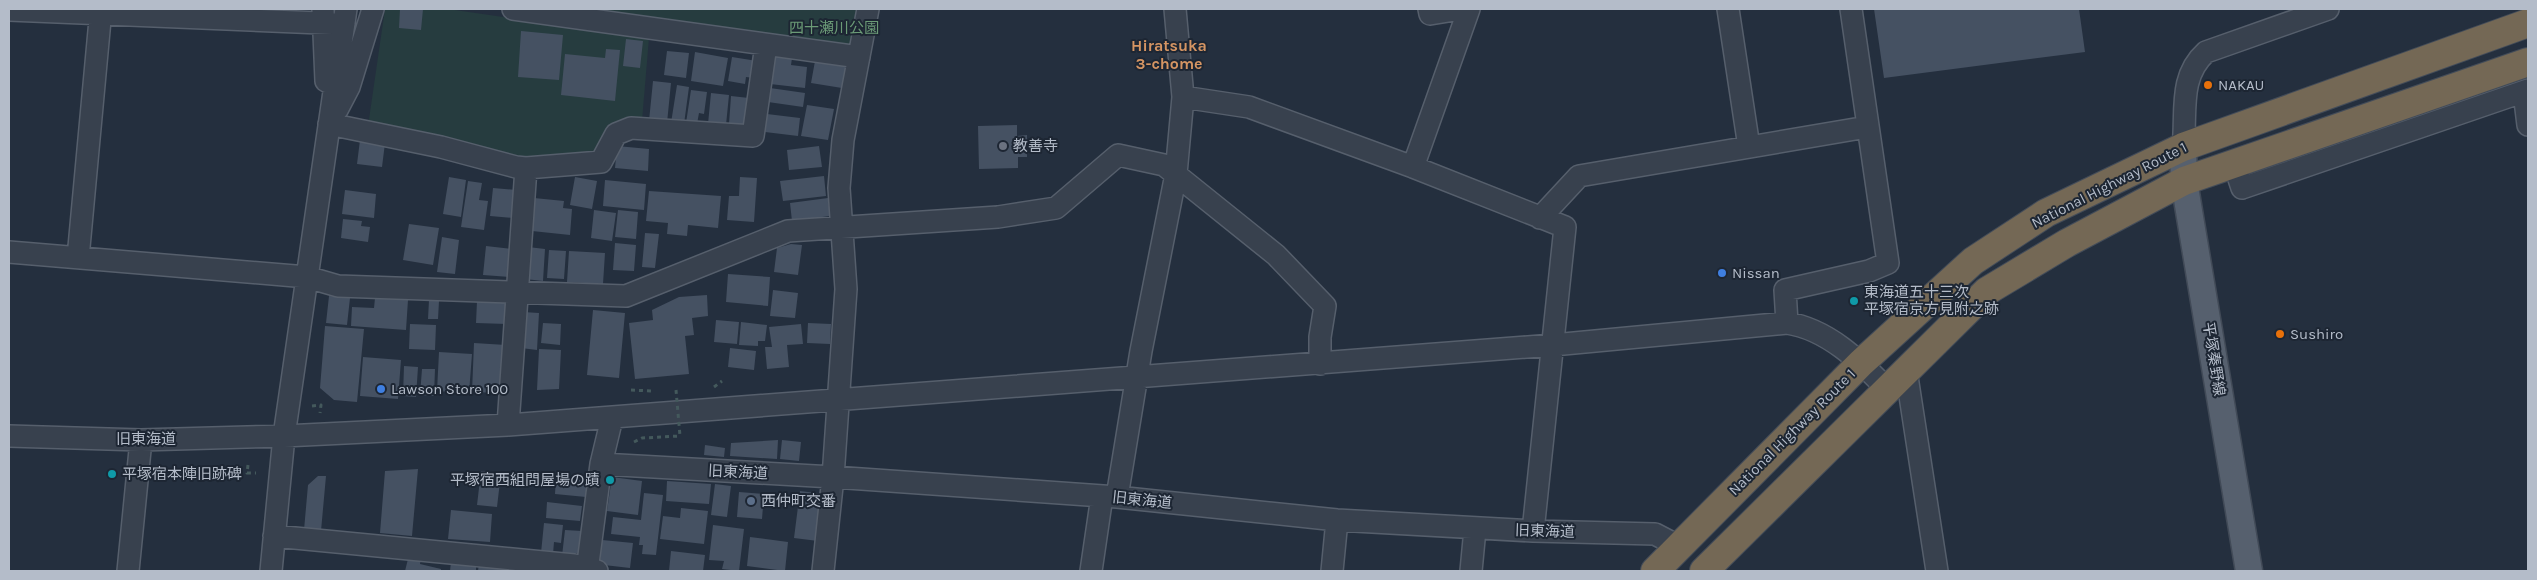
<svg xmlns="http://www.w3.org/2000/svg" width="2537" height="580" viewBox="0 0 2537 580" font-family="Karla,'Noto Sans JP',sans-serif">
<style>
.green{fill:#263c3f}
.building{fill:#455162}
.lines{fill:none;stroke-linecap:round;stroke-linejoin:round}
.minor-casing{stroke:#565f6c;stroke-width:24}
.major-casing{stroke:#414a57;stroke-width:29}
.highway-casing{stroke:#434c59;stroke-width:30}
.path{stroke:#44595c;stroke-width:3;stroke-dasharray:4 4;stroke-linecap:butt}
.minor{stroke:#38414e;stroke-width:21}
.major{stroke:#56606e;stroke-width:26}
.highway{stroke:#746855;stroke-width:28}
.path-bridge{stroke:#44595c;stroke-width:3;stroke-dasharray:4 4;stroke-linecap:butt}
.food-dot{fill:#e8710a;stroke:#1d2633;stroke-width:2}
.worship-dot{fill:#6b7280;stroke:#1d2633;stroke-width:2}
.shop-dot{fill:#3f7fe0;stroke:#1d2633;stroke-width:2}
.culture-dot{fill:#0f9aa8;stroke:#1d2633;stroke-width:2}
.service-dot{fill:#5c6f8a;stroke:#1d2633;stroke-width:2}
.labels{text-anchor:middle;stroke-width:4;stroke-linejoin:round;paint-order:stroke}
.park-label{font-size:15px;fill:#6b9a76;stroke:#1d2633}
.poi-label{font-size:15px;fill:#b4bcc9;stroke:#1d2633;text-anchor:start}
.street-label{font-size:15px;fill:#b4bcc9;stroke:#1d2633}
.neighbourhood-label{font-size:16px;font-weight:bold;fill:#d59563;stroke:#1d2633}
</style>
<rect width="100%" height="100%" fill="#242f3e"/>
<!-- green -->
<path class="green" d="M385,9h63l201,29 -7,83 -16,-3 -15,9 -15,28 -73,8 -155,-37z
M571,9h286l-6,34 -5,6z"/>
<!-- building -->
<path class="building" d="M400,9h23l-2,21 -22,-2z
M1874,9h205l6,43 -201,26z
M521,31l42,4 -4,45 -41,-3z
M626,39l17,2 -3,27 -17,-2z
M606,49l14,1 -5,51 -54,-6 4,-41 40,4z
M667,51l22,2 -3,25 -22,-3z
M695,52l33,6 -5,28 -32,-5z
M774,55l18,3 -1,7 16,2 -2,21 -35,-4z
M732,57l25,4 -3,17 -8,-1 -1,7 -17,-3z
M815,61l31,5 -4,22 -31,-5z
M653,81l18,2 -4,40 -18,-2z
M677,85l12,2 -5,37 -13,-1z
M770,88l35,5 -2,14 -35,-5z
M691,90l16,2 -3,22 -5,-1 -2,11 -11,-1z
M711,93l18,2 -3,30 -18,-1z
M731,96l18,2 -2,27 -18,-1z
M807,105l27,4 -6,31 -27,-4z
M767,114l33,4 -2,18 -33,-4z
M1017,125v11l10,-1v22h-9v11l-39,1 -1,-43z
M360,140l25,3 -3,24 -25,-3z
M617,146l32,3 -1,22 -33,-3z
M819,146l3,21 -33,3 -2,-20z
M824,176l2,20 -43,5 -3,-20z
M449,177l17,3 -5,37 -18,-3z
M575,177l22,4 -5,28 -22,-4z
M740,177l17,1 -3,44 -27,-2 2,-24h10z
M605,180l41,4 -2,26 -41,-4z
M468,181l14,2 -3,17 9,1 -4,29 -23,-3z
M493,188l24,2 -3,28 -24,-2z
M345,190l31,4 -2,24 -32,-4z
M649,191l72,5 -3,32 -30,-3 -1,11 -20,-2 1,-11 -22,-2z
M534,198l30,3 -1,7 9,1 -2,26 -38,-4z
M828,198l2,18 -38,5 -2,-18z
M594,210l22,3 -4,28 -21,-3z
M618,210l20,2 -2,27 -21,-2z
M343,219l19,2 -1,5 9,1 -2,15 -27,-4z
M409,224l30,4 -6,37 -30,-5z
M645,233l14,1 -4,34 -13,-1z
M442,237l17,3 -4,34 -18,-2z
M615,243l21,2 -2,26 -21,-1z
M791,244l11,1 -4,30 -24,-3 3,-24z
M486,246l27,3 -3,28 -27,-2z
M528,247l17,2 -2,32 -18,-2z
M549,250l17,1 -2,28 -17,-1z
M569,251l36,2 -2,31 -36,-2z
M728,274l42,3 -2,29 -42,-4z
M773,290l25,3 -3,25 -25,-2z
M707,295l1,21 -16,2 2,17 -9,1 4,38 -54,5 -6,-56 24,-3 -1,-10 27,-13z
M329,296l21,2 -3,27 -21,-2z
M375,298l33,2 -2,30 -55,-4 1,-19 22,1z
M429,300l10,1 -1,18h-10z
M477,301l31,2 -1,21 -31,-1z
M593,310l32,3 -6,65 -32,-3z
M523,312l16,1 -2,37 -16,-2z
M716,320l23,2 -2,22 -23,-2z
M741,322l26,3 -2,16h-7v5l-19,-1z
M543,323l18,1 -1,21 -19,-2z
M808,323l23,1 -1,20 -23,-1z
M410,324l26,1 -1,25 -26,-1z
M801,324l2,20 -16,1 2,22 -22,2 -2,-22h7l-3,-20z
M325,326l39,3 -7,73 -23,-2 -14,-12z
M474,343l32,2 -3,48 -31,-1z
M730,348l26,3 -2,19 -26,-3z
M539,349l22,1 -2,39 -22,1z
M439,352l33,2 -3,39 -32,-2z
M363,357l38,3 -3,39 -38,-3z
M404,366l14,1 -2,30 -13,-1z
M422,369h13l-1,27 -14,-1z
M778,440l-1,19 -47,-3 1,-13z
M782,440l19,2 -2,19 -19,-2z
M705,445l20,3 -1,9 -20,-2z
M418,469l-6,67 -32,-3 5,-62z
M481,471l20,2 -4,34 -20,-2z
M318,476h8l-5,55 -17,-1 4,-45z
M556,477l32,4 -2,16 -31,-3z
M612,477l30,4 -4,34 -31,-4z
M667,481l44,3 -2,20 -43,-3z
M715,484l16,2 -4,31 -16,-2z
M800,491l24,3 -6,47 -24,-3z
M739,492l25,2 -2,25 -25,-2z
M644,493l19,2 -7,60 -14,-1 1,-9h-4l1,-8 -29,-3 2,-17 28,3z
M547,502l35,4 -2,15 -34,-3z
M681,508l27,3 -4,33 -44,-5 3,-23 17,2z
M451,510l41,4 -2,28 -42,-3z
M544,523l19,2 -2,18 -7,-1 -1,12 -12,-1z
M713,525l31,4 -5,42 -17,-2 2,-8 -15,-1z
M565,530l17,1 -3,22h-4l-1,5 -12,-2z
M750,537l38,5 -3,29 -38,-5z
M602,540l31,3 -3,25 -26,-3 -4,-4z
M671,551l34,4 -2,16h-34z
M409,555l12,3 -1,6 21,5v2h-36z
M451,562l25,3v6h-26z
M479,563l32,2v6h-33z"/>
<g class="lines">
<!-- minor casing -->
<g class="minor-casing">
<path id="minor" d="M513,9l346,48
M1429,9l1,5 31,-5
M1728,9l21,138
M9,10l335,14
M323,10l3,71
M2524,92l4,33
M1183,97l66,10 164,60 152,60 -32,304
M337,110l12,-23 24,-78
M329,124l112,23 75,20 10,1 75,-6 15,-28 15,-6 122,8 13,-91
M2183,147c4,-34 -5,-70 23,-95l122,-43
M2234,164l8,24 286,-98
M1413,167l56,-158
M1540,218l39,-42 288,-49
M9,252l298,25 31,9 288,10 162,-65 210,-14 58,-9 62,-53 46,10 112,90 49,51 -5,31v27
M78,258l23,-249
M1787,323l-2,-33 84,-19 19,-8 -37,-254
M1906,370l31,201
M508,425l18,-257
M9,436l132,4 143,-4 224,-11 1045,-80 234,-22c40,6 72,37 100,66
M601,464l232,13 284,20 220,23 196,11 122,3 23,12
M1117,497l24,-146 35,-177 7,-77 -8,-88
M274,536l300,29 23,6
M128,571l13,-131
M271,571l13,-135 62,-427
M587,571l14,-107 11,-46
M823,571l10,-94 13,-188 -7,-101 4,-48 25,-131
M1091,571l11,-75
M1332,571l5,-51
M1471,571l4,-42"/>
</g>
<!-- major casing -->
<g class="major-casing">
<path id="major" d="M2183,147l1,34 65,390"/>
</g>
<!-- highway casing -->
<g class="highway-casing">
<path id="highway" d="M1655,571l206,-208 112,-102 73,-48 137,-66 345,-124
M1704,571l283,-280 80,-48 117,-62 344,-119"/>
</g>
<!-- path -->
<path class="path" d="M714,387l8,-6
M631,390l20,1
M312,406l9,-1 -1,8
M634,442l8,-4 38,-2
M248,465l-1,8h9"/>
<!-- minor -->
<use href="#minor" class="minor"/>
<!-- major -->
<use href="#major" class="major"/>
<!-- highway -->
<use href="#highway" class="highway"/>
<!-- path-bridge -->
<path class="path-bridge" d="M676,390l4,46"/>
</g>
<!-- markers -->
<g class="food-dot">
<circle cx="2208" cy="85" r="5"/>
<circle cx="2280" cy="334" r="5"/>
</g>
<circle class="worship-dot" cx="1003" cy="146" r="5"/>
<g class="shop-dot">
<circle cx="1722" cy="273" r="5"/>
<circle cx="381" cy="389" r="5"/>
</g>
<g class="culture-dot">
<circle cx="1854" cy="301" r="5"/>
<circle cx="112" cy="474" r="5"/>
<circle cx="610" cy="480" r="5"/>
</g>
<circle class="service-dot" cx="751" cy="501" r="5"/>
<g class="labels">
<!-- park labels -->
<g class="park-label">
<text x="834" y="33">四十瀬川公園</text>
</g>
<!-- poi labels -->
<g class="poi-label">
<text x="2218" y="90">NAKAU</text>
<text x="1013" y="151">教善寺</text>
<text x="1732" y="278">Nissan</text>
<text x="1864" y="297">東海道五十三次<tspan x="1864" dy="17">平塚宿京方見附之跡</tspan></text>
<text x="2290" y="339">Sushiro</text>
<text x="391" y="394">Lawson Store 100</text>
<text x="122" y="479">平塚宿本陣旧跡碑</text>
<text x="600" y="485" text-anchor="end">平塚宿西組問屋場の蹟</text>
<text x="761" y="506">西仲町交番</text>
</g>
<!-- street labels -->
<g class="street-label">
<text transform="translate(2109 185) rotate(-27)" y="5">National Highway Route 1</text>
<text transform="translate(2214 359) rotate(81)" y="5">平塚秦野線</text>
<text transform="translate(1792 432) rotate(-45)" y="5">National Highway Route 1</text>
<text x="146" y="444">旧東海道</text>
<text transform="translate(738 472) rotate(3)" y="5">旧東海道</text>
<text transform="translate(1142 500) rotate(6)" y="5">旧東海道</text>
<text transform="translate(1545 531) rotate(2)" y="5">旧東海道</text>
</g>
<!-- neighbourhood labels -->
<g class="neighbourhood-label">
<text x="1169" y="51">Hiratsuka<tspan x="1169" dy="18">3-chome</tspan></text>
</g>
</g>
<!-- border -->
<rect width="2537" height="580" fill="none" stroke="#b4bcc9" stroke-width="20"/>
</svg>
